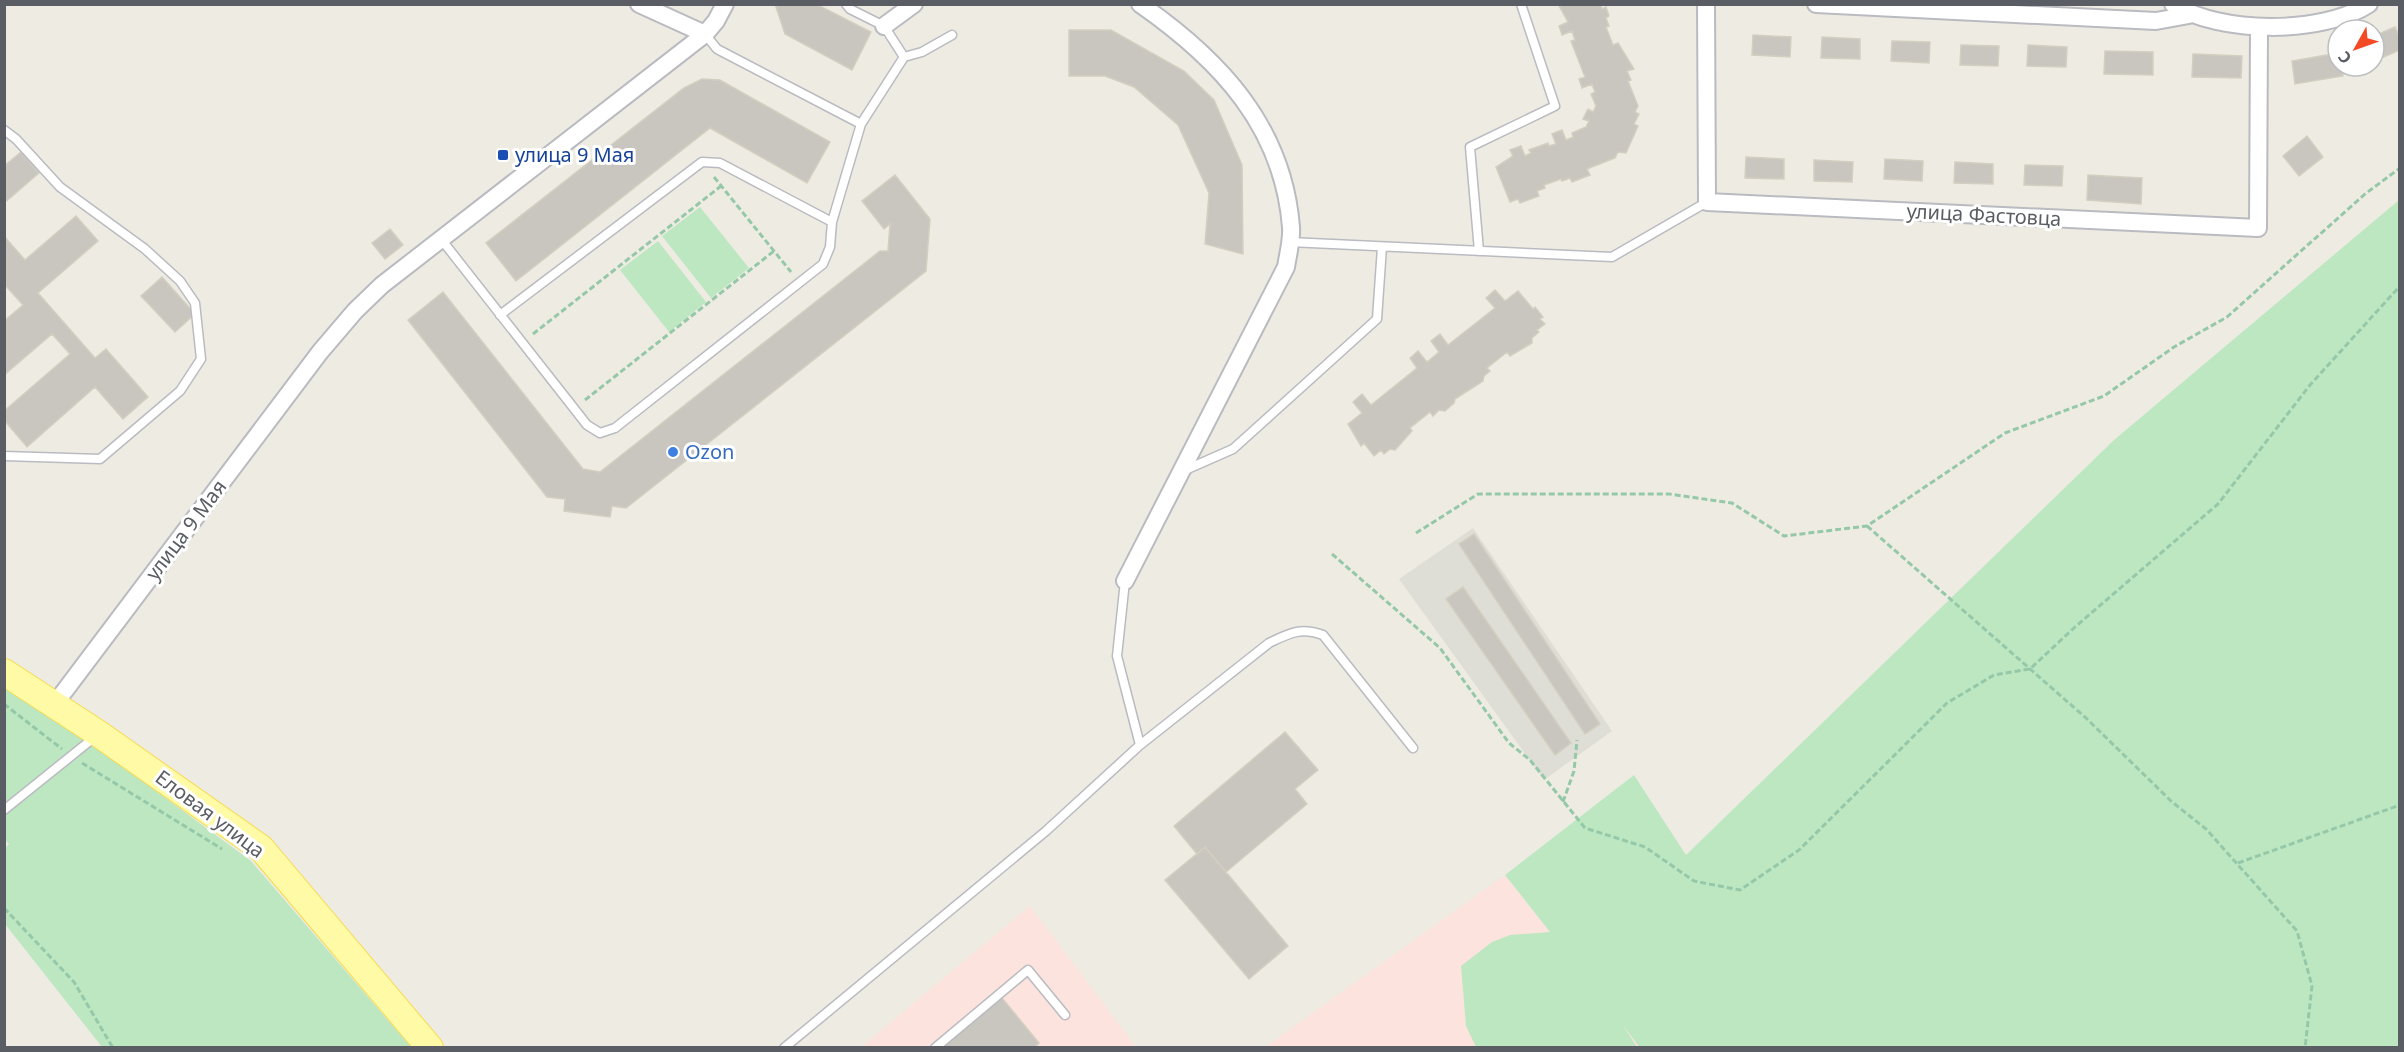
<svg xmlns="http://www.w3.org/2000/svg" width="2404" height="1052" viewBox="0 0 2404 1052" font-family="'Noto Sans',sans-serif">
<style>
.industrial{fill:#deded6}
.medical{fill:#fce3dd}
.green{fill:#bde7c1}
.building{fill:#c9c6bf;stroke:#d3cfc0;stroke-width:1.5}
.lines{fill:none;stroke-linecap:round;stroke-linejoin:round}
.service-casing{stroke:#babbc1;stroke-width:11}
.minor-casing{stroke:#babbc1;stroke-width:20}
.primary-casing{stroke:#f7da51;stroke-width:28}
.path{stroke:#95c8a9;stroke-width:3;stroke-dasharray:6 3;stroke-linecap:butt}
.service{stroke:#fff;stroke-width:8}
.minor{stroke:#fff;stroke-width:16}
.primary{stroke:#fffaa6;stroke-width:26}
.transit-dot{fill:#1a4fb4;stroke:#fff;stroke-width:2}
.shop-dot{fill:#3f7fe0;stroke:#fff;stroke-width:2}
.labels{text-anchor:middle;stroke-width:6;stroke-linejoin:round;paint-order:stroke}
.transit-label{font-size:20px;fill:#164399;stroke:#fff;text-anchor:start}
.street-label{font-size:20px;fill:#5a5d63;stroke:#fff}
.shop-label{font-size:20px;fill:#366cbe;stroke:#fff;text-anchor:start}
</style>
<rect width="100%" height="100%" fill="#eeece2"/>
<!-- industrial -->
<path class="industrial" d="M1473,528l139,203 -68,49 -145,-201z"/>
<!-- medical -->
<path class="medical" d="M1505,875l135,172 -376,1z
M1030,906l106,141 -276,1z"/>
<!-- green -->
<path class="green" d="M2399,200v847l-759,1 -18,-24 15,23h-161l-10,-21 -5,-60 31,-24 18,-7 40,-3 -45,-57 129,-100 52,80 428,-415z
M700,207l49,61 -38,30 -49,-62z
M658,241l48,61 -37,30 -49,-62z
M4,684l37,22 210,155 160,186h-309l-97,-123v-76l4,-4 -5,-5z"/>
<!-- building -->
<path class="building" d="M775,4h41l55,28 -19,38 -67,-36z
M1558,4h42l2,5 4,-2 3,9 -3,2 3,8 -3,1 7,18 5,-2 16,26 -7,2 4,9 -3,1 10,25 -3,6 4,2 -5,10 4,2 -12,27 -8,-1 -3,6 -28,11 3,6 -18,7 -2,-4 -8,3 -1,-2 -17,6 1,3 -8,3 2,5 -19,7 -2,-4 -8,3 -14,-35 17,-11 -3,-6 11,-4 4,10 6,-3 -2,-3 19,-7 1,3 7,-2 -4,-10 10,-4 4,10 7,-3 -1,-4 14,-6 3,-6 -6,-2 5,-10 5,3 3,-6 -5,-12 4,-2 -3,-8 -10,4 -3,-9 6,-2 -14,-36 4,-1 -3,-9 -10,4 -3,-9 9,-4z
M2395,27l5,11v12l-26,11v-25z
M1069,30h42l73,41 30,29 28,65 1,89 -38,-10 4,-51 -31,-68 -44,-38 -29,-11h-36z
M1753,35l38,2 -1,20 -38,-2z
M1822,37l38,2v20l-39,-1z
M1892,41l38,1 -1,21 -38,-2z
M1961,45l38,1 -1,20 -38,-1z
M2028,45l39,2 -1,20 -39,-1z
M2105,51l48,1v23l-49,-1z
M2338,53v13h4l1,10 -48,8 -3,-23z
M2193,54l49,2 -1,22 -49,-1z
M702,79l18,1 110,62 -23,41 -97,-55 -194,153 -30,-38 198,-155z
M2307,136l16,21 -24,19 -16,-20z
M21,152l18,21 -35,30v-37z
M1746,157l38,2v20l-39,-1z
M1885,159l38,2 -1,20 -38,-2z
M1814,160l39,2 -1,20 -38,-1z
M1955,162l38,2v20l-39,-1z
M2025,165l38,1 -1,20 -38,-1z
M895,175l35,44 -4,52 -300,237 -14,-2 -2,11 -46,-6 1,-12 -18,-2 -139,-177 35,-28 140,177 17,3 280,-221h8l2,-27 -6,5 -22,-28z
M2088,175l54,3 -1,26 -54,-4z
M76,216l22,25 -60,52 57,65 11,-9 42,48 -25,22 -28,-32 -68,60 -23,-27v-9l66,-57 -18,-20 -48,41v-54l19,-16 -19,-21v-48l21,24z
M390,229l13,16 -18,14 -13,-16z
M162,277l33,37 -20,18 -34,-36z
M1495,290l10,11 13,-10 15,18 2,-2 8,10 -3,2 5,5 -8,6 2,2 -7,6v5l-22,13 -3,-4 -20,16 3,3 -6,5 -1,5 -28,18 -1,4 -9,8 -6,-1 -6,6 -3,-4 -20,16 2,3 -17,19 -5,-1 -6,5 -3,-4 -7,6 -10,-13 -3,3 -13,-22 14,-11 -9,-11 9,-8 9,11 46,-37 -7,-10 8,-7 9,11 12,-10 -8,-11 9,-7 8,11 47,-37 -9,-10z
M1474,534l126,190 -15,10 -126,-190z
M1463,587l108,156 -16,12 -109,-156z
M1285,732l33,38 -23,19 12,15 -81,68 -21,-25 -8,7 -23,-28z
M1205,847l83,99 -39,33 -84,-99z
M997,992l42,51 -5,5h-93z"/>
<g class="lines">
<!-- service casing -->
<g class="service-casing">
<path id="service" d="M846,4l4,5 34,17 20,31 -43,67
M904,57l18,-5 30,-17
M4,130l12,9 44,48 85,62 35,32 15,22 6,56 -21,32 -80,68 -96,-3
M441,239l146,186 13,8 15,-5 208,-164 7,-17 2,-25
M1289,242l323,15 95,-55
M1479,251l-9,-104 85,-41 -34,-102
M500,315l202,-153 18,1 112,59 29,-98 -144,-75 -12,-15
M1183,471l50,-22 144,-130 5,-72
M1125,581l-8,75 23,89
M4,810l92,-74
M784,1048l262,-217 94,-86 129,-102c21,-10 31,-16 54,-8l90,113
M935,1048l93,-78 37,45"/>
</g>
<!-- minor casing -->
<g class="minor-casing">
<path id="minor" d="M639,4l66,30
M1706,4l1,198 551,26 1,-200
M1816,4l340,17 33,-6
M2173,4c46,30 149,31 196,0
M884,26l30,-22
M1125,581l161,-314c2,-13 6,-27 5,-40 -8,-101 -72,-168 -151,-223
M54,705l266,-353 35,-41 27,-26 323,-251 11,-13 9,-17"/>
</g>
<!-- primary casing -->
<g class="primary-casing">
<path id="primary" d="M4,672l95,62 162,114 169,200"/>
</g>
<!-- path -->
<path class="path" d="M714,177l77,95
M533,334l188,-148
M585,400l189,-149
M1867,526l219,192 85,83 35,28 91,102 15,55 -7,62
M1416,533l62,-39h191l63,9 52,33 83,-10 138,-93 99,-37 70,-49 53,-30 138,-123 35,-26
M1332,554l108,94 69,95 21,17 55,68 60,19 49,34 46,9 59,-40 148,-147 47,-28 36,-6 45,-42 143,-123 92,-119 90,-99
M4,704l58,45
M82,763l140,86
M1563,802l11,-31 3,-31
M2238,863l162,-58
M4,908l70,74 39,66"/>
<!-- service -->
<use href="#service" class="service"/>
<!-- minor -->
<use href="#minor" class="minor"/>
<!-- primary -->
<use href="#primary" class="primary"/>
</g>
<!-- markers -->
<rect class="transit-dot" x="497" y="149" width="12" height="12" rx="3"/>
<circle class="shop-dot" cx="673" cy="452" r="6"/>
<g class="labels">
<!-- transit labels -->
<g class="transit-label">
<text x="515" y="162">улица 9 Мая</text>
</g>
<!-- street labels -->
<g class="street-label">
<text transform="translate(1984 215) rotate(3)" y="7">улица Фастовца</text>
<text transform="translate(186 530) rotate(-53)" y="7">улица 9 Мая</text>
<text transform="translate(210 814) rotate(37)" y="7">Еловая улица</text>
</g>
<!-- shop labels -->
<g class="shop-label">
<text x="685" y="459">Ozon</text>
</g>
</g>
<!-- border -->
<rect width="2404" height="1052" fill="none" stroke="#5a5d63" stroke-width="12"/>
<!-- north arrow -->
<g transform="translate(2356 48) rotate(230)"><circle r="28" fill="#ffffff" stroke="#bdbec1" stroke-width="1.5"/>
<path d="M0-4.5L10 22L0 15L-10 22Z" fill="#f14a25"/>
<text y="-9" font-size="16" font-weight="bold" text-anchor="middle" fill="#5a5d63">С</text>
</g>
</svg>
